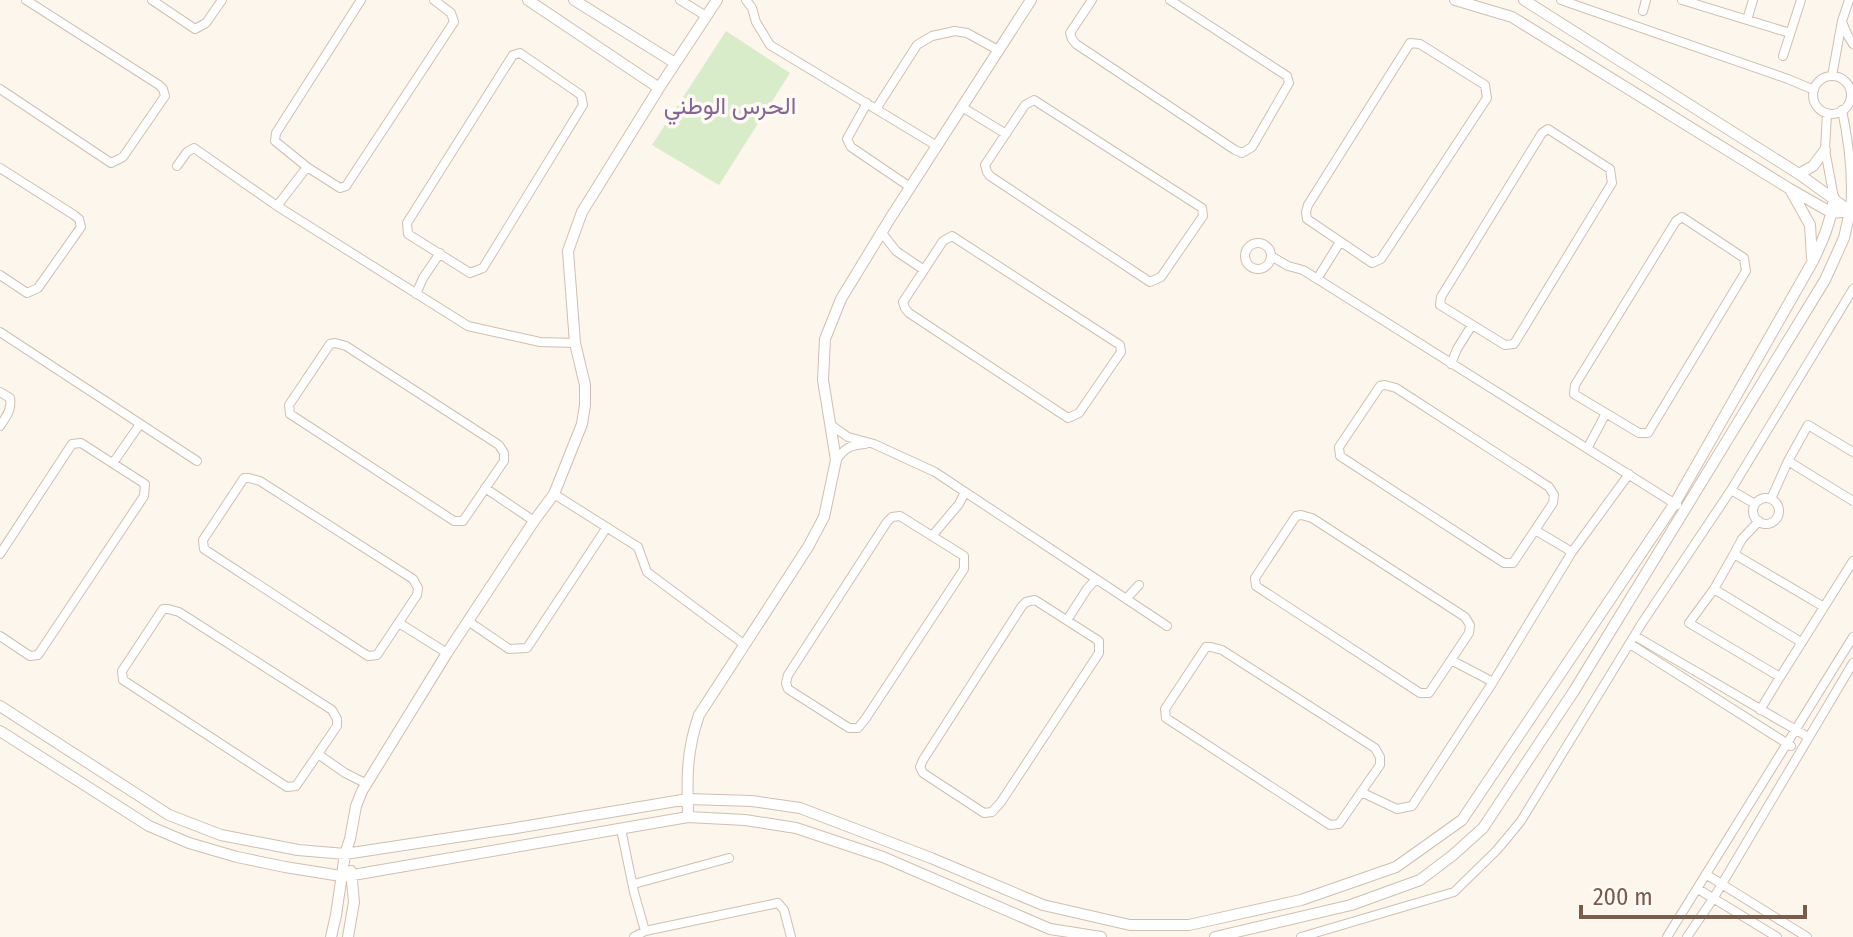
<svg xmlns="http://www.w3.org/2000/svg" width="1853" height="937" viewBox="0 0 1853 937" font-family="'Fira Sans Condensed',Vazirmatn,sans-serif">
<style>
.pitch{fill:#d8ecc9}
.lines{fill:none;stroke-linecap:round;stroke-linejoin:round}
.minor-casing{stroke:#d1beb0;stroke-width:10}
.tertiary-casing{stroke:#d1beb0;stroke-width:12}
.minor{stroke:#fff;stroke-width:8}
.tertiary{stroke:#fff;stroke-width:10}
.labels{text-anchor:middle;stroke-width:7;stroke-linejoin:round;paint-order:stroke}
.neighbourhood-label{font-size:24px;fill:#846695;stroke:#fffaf3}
</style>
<rect width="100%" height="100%" fill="#fdf6ec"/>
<!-- pitch -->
<path class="pitch" d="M726,31l64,42 -71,112 -67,-40z"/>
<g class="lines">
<!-- minor casing -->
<g class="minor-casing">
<path id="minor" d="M152,0l43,29 11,-6 16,-23
M361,0l-85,133 -1,8 32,26 33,21 6,-2 108,-164 -3,-9 -17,-13
M680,0l26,16
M746,0l6,8 4,14 14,23 167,101
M1092,0l-22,33 2,6 4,5 159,106 7,3 10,-6 37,-64 -2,-7 -117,-76
M1561,0l227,79 26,11
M1682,0l108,33
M1643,11l3,-11
M1747,20l6,-20
M1842,22l6,14 5,8
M1410,43l10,1 65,41 2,13 -106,161 -9,4 -65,-44 -1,-7 2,-7z
M520,53l61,42 2,10 -100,163 -13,5 -62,-39 -1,-11 106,-168z
M1783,56l18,-56
M1832,76l10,-55 7,-21
M1813 95a19 19 0 1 1 38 0a19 19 0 1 1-38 0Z
M0,89l111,74 12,-6 42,-61 -2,-7 -4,-4 -133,-85
M1034,100l168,108 1,8 -42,61 -11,5 -160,-106 -3,-4 -2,-7 40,-60z
M867,103l-20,36 4,8 59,40
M962,107l44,27
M876,109l41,-64 15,-9 23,-5 12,2 31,17
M1842,110c7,33 11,67 8,101l2,1
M1827,113l-2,37 9,48
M1548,129l62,40 2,14 -98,161 -9,1 -65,-40 1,-8 101,-164z
M177,166l10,-14 7,-4 83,58 191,120 72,16 35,1
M0,168l74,47 5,4 2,8 -43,61 -11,5 -27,-18
M277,206l30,-39
M1682,217l62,41 2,13 -98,162h-9l-65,-39 1,-9 101,-164z
M882,233l14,18 28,19
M952,236l168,109 1,7 -42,61 -11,5 -159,-105 -4,-5 -2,-6 40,-61z
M1245 256a13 13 0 1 1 26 0a13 13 0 1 1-26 0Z
M1271,256l17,10 15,4 374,235
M1317,279l23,-37
M416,294l7,-16 17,-25
M0,332l197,129
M335,343l11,3 153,99 5,8v8l-41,60h-9l-164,-107 -1,-9 41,-61z
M1451,364l6,-15 15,-24
M1385,385l11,3 153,99 5,8 -1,8 -40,60h-9l-164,-107 -1,-9 41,-61z
M0,392l10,6c2,12 -4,19 -10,28
M831,425l17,12 26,7 61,28 232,154
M1588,447l18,-34
M836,460c9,-12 14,-15 29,-16
M1788,461l65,40
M113,463l27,-39
M244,478h5l11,3 153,98 5,9 -1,7 -40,60 -9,1 -164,-107 -1,-9z
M485,488l49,33
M1731,490l24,14
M554,494l84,53 9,25 98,73
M1753 511a13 13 0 1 1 26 0a13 13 0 1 1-26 0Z
M1771,499l17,-38 20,-36 45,27
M1301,515l11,3 153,99 5,8 -1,8 -40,60h-9l-164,-107 -1,-8 41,-62z
M900,516l64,40v13l-98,149 -8,10h-9l-61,-39 -2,-6 2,-8 99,-153 5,-5z
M1759,521l-17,18 -8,15 90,53 29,-46
M1535,530l37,22
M932,536l27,-32 6,-12
M0,554l72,-110 9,-1 64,41 -1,12 -106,159 -8,1 -30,-20
M1734,554l-20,35 -25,34 91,54 44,-70
M1714,589l87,53
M1126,599l13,-14
M1035,600l64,41v12l-98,149 -9,10 -8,1 -61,-40 -3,-6 3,-7 99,-154 4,-4z
M163,609h5l11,3 153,98 5,9v7l-41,60 -9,1 -164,-107 -1,-9z
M1067,620l20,-31 9,-10
M468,621l41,28 18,-1 80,-121
M399,623l48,30
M1635,636l173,101
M1630,644l161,102
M1206,647h5l11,3 153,98 5,9v8l-41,59 -9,1 -164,-107 -1,-9z
M1451,660l42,22
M1760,710l20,-33
M318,754l27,19 22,11
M1361,792l36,17 15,-3 81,-124 79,-130 57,-78
M621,829l13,63 11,39
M1707,875l100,62
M634,884l95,-26
M1698,889l79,48
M634,937l11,-6 133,-28 6,7 7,27
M1301,937l153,-45 43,-42 24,-29 121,-198 89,-133 122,-201
M1667,937l186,-300
M1687,937l26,-38 140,-236"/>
</g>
<!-- tertiary casing -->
<g class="tertiary-casing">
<path id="tertiary" d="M528,0l131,88
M574,0l101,63
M1455,0l57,17 278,172 42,24 18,-2
M1524,0l275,174 51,37
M1799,174l14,-8 12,-16
M1791,191l19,34 2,33
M0,706l169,109 52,20 77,15 47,4 165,-25 178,-30 64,2 48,7 131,50 112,47 87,20h59l112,-25 95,-33 66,-47 213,-317 138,-242c10,-21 18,-39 21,-63
M0,731l149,95 40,17 48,14 48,10 56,9 12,-1 335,-58 57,3 51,8 87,29 167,72 51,8
M688,817c-1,-38 -2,-65 11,-102l109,-168 16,-30 12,-57 -13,-80 2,-41 16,-40 50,-82 140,-217
M331,937l5,-22 9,-61 5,-15 6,-33 6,-15 85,-138 87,-132 20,-27 28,-70 3,-19v-20l-10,-42 -7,-92 14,-39 77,-124 58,-88
M348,937l6,-35 -3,-31
M1215,937l136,-32 69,-25 33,-25 30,-27 91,-137 251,-411 19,-42 6,-27"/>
</g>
<!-- minor -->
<use href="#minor" class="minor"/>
<!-- tertiary -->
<use href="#tertiary" class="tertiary"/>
</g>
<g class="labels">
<!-- neighbourhood labels -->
<g class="neighbourhood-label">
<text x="730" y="114">الحرس الوطني</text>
</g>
</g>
<!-- scale -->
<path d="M1581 905v12h224v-12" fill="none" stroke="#7a5c4d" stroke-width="4"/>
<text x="1593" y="905" font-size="24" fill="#7a5c4d" stroke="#fffaf3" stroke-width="6" paint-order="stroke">200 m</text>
</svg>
